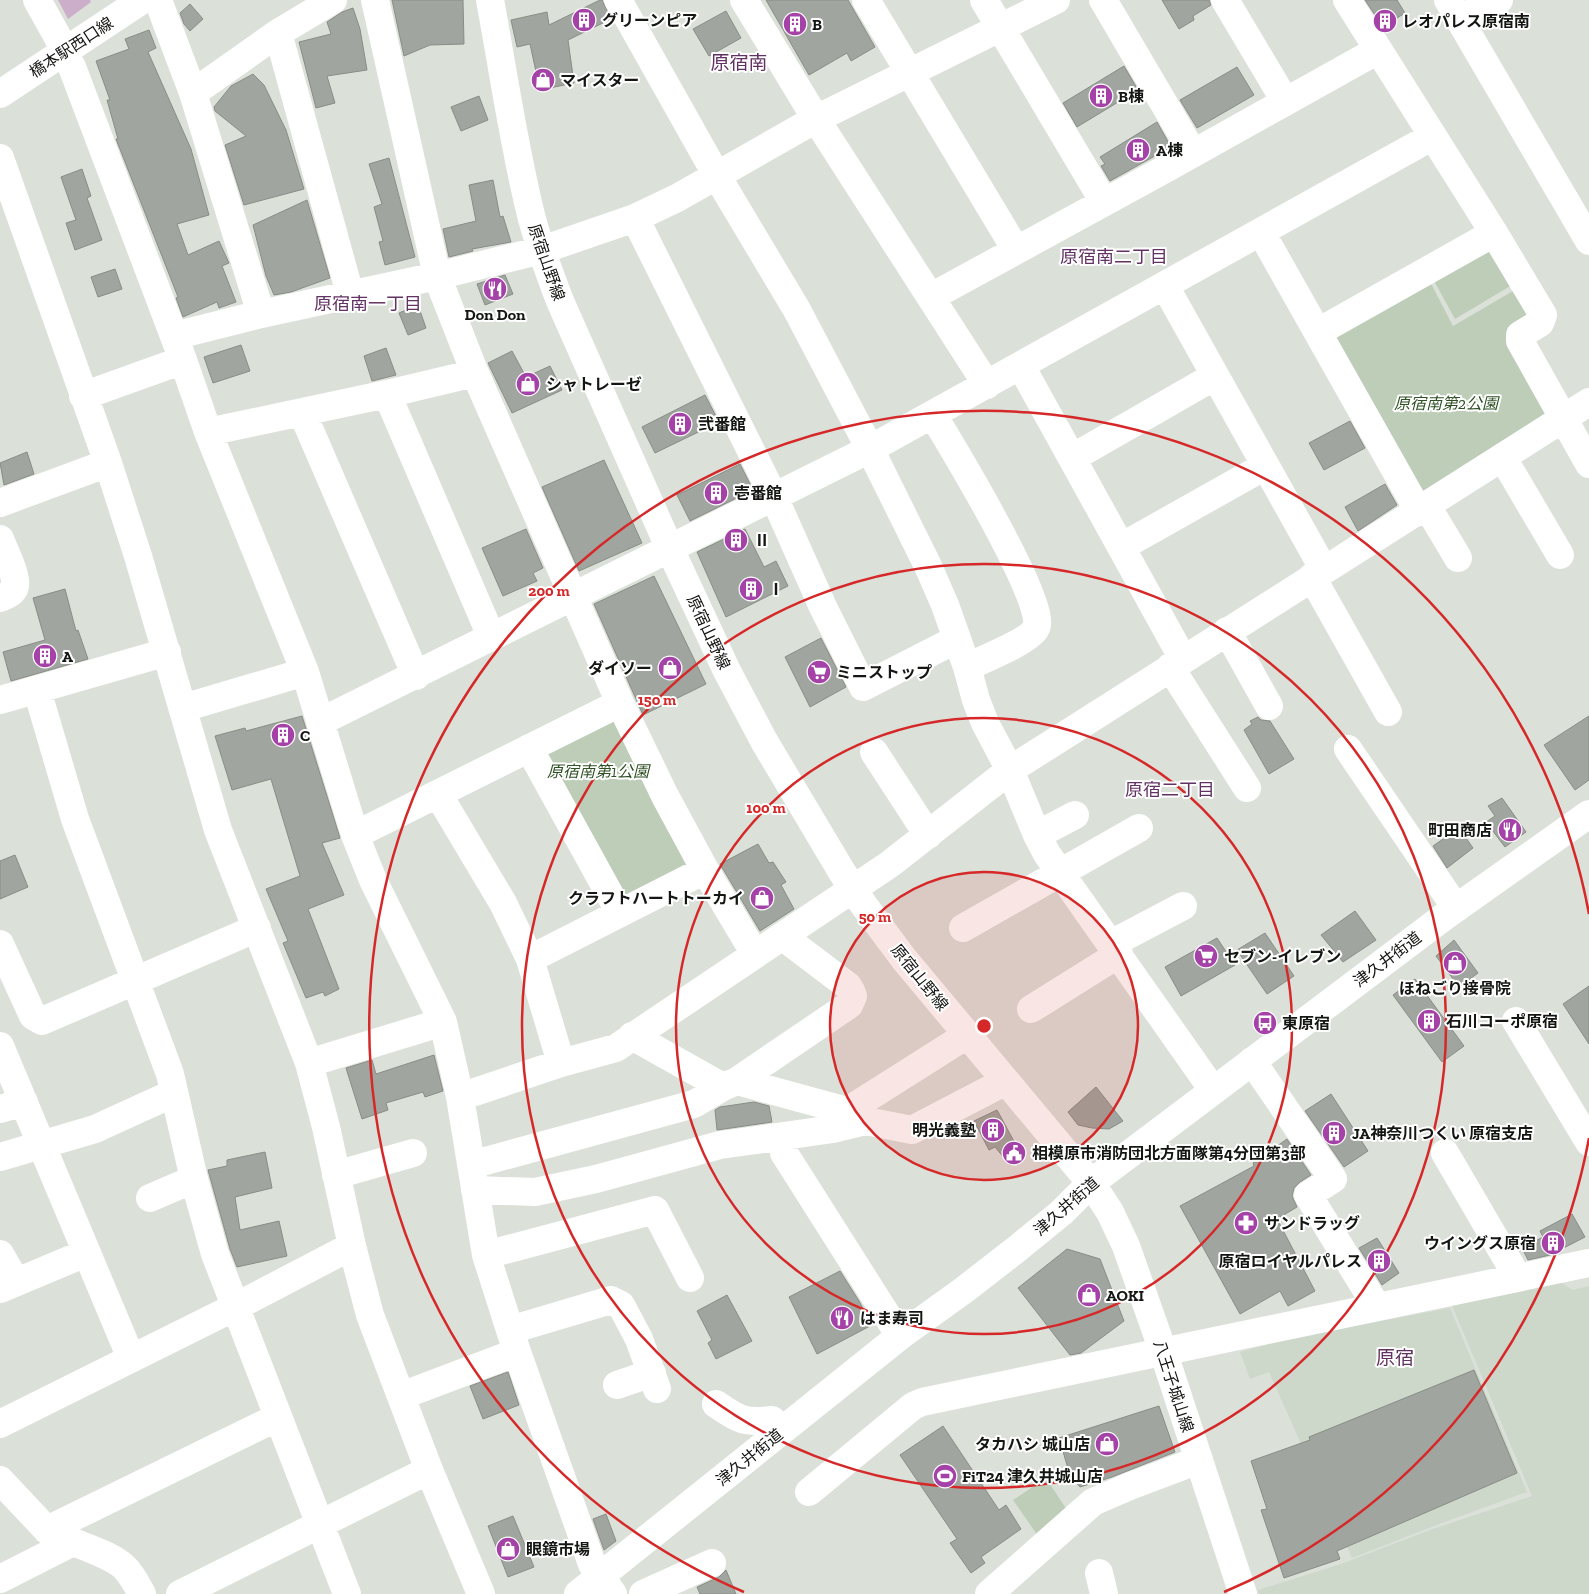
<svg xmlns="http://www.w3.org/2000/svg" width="1589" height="1594" viewBox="0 0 1589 1594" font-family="'Zilla Slab','Noto Sans JP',serif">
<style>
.built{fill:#cdd7ca}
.green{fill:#bdcdb8}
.water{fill:#ccaecb}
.building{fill:#a0a69f;stroke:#888d86}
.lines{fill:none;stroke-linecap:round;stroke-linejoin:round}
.minor{stroke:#fff;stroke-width:28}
.major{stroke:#fff;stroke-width:28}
.highway{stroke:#fff;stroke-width:28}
.ring{fill:none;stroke:#d62828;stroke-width:2.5}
.labels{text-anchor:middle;stroke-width:4;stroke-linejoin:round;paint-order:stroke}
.poi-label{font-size:16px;font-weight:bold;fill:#141613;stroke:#fff;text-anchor:start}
.street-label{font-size:16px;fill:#141613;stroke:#fff}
.park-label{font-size:16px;font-style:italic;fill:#2f5124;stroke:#fff}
.neighbourhood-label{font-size:18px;fill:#633264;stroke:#fff}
.quarter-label{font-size:19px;fill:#633264;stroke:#fff}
.centre{fill:#d62828;stroke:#fff;stroke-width:2.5}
.ring-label{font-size:15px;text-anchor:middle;font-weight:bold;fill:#d62828;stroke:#fff;stroke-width:4;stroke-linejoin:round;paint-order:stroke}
</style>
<rect width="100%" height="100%" fill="#dbe1d9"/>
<!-- built -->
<path class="built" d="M1560,1282l13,8 16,-4v308h-330l-1,-4 83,-26 89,-34 102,-34 -81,-193z
M1450,1308l77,184 -88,32 -87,34 -83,-186 -19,7 -10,-27 52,-14z"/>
<!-- green -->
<path class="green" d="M1482,251h10l20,34 -57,34 -22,-40z
M1425,272l28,54 72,-42 18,31 -23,20 43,84 -144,93 -101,-180z
M620,703l85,167 -85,43 -91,-165z
M1046,1478l21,32 -29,26 -25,-36z"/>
<!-- water -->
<path class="water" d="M58,0h32l1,2 -23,17z"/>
<!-- building -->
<path class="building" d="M392,0h71l1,44 -34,1 -26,11z
M600,0h2l9,19 -43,21 6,43 -34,7 -10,-46 -13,3 -6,-27 36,-8 2,13z
M766,0h82l27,47 -24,14 -4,-8 -38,22z
M1162,0h47l2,5 -18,11 1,4 -15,9z
M1365,0h32l8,13 -22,14z
M190,4l13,15 -13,12 -6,-7 -4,-11z
M353,8l7,21 7,41 -40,6 8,27 -19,5 -17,-66 32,-8 -4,-12 15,-10z
M726,11l15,27 -32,18 -16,-27z
M149,30l7,18 -8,4 43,97 18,66 -32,9 11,31 31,-14 10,22 -7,3 14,36 -17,6 -2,-6 -34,15 -7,-19 2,-1 -62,-158h2l-11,-39h3l-14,-39 33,-12 -4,-10z
M1124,66l14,24 -61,37 -14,-24z
M1237,67l17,28 -57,33 -17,-28z
M253,74l11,11 22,45 18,59 -60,16 -19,-60 21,-9 -31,-25 -1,-4 17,-21z
M479,96l9,24 -27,11 -10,-24z
M1157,122l14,25 -61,34 -9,-15 4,-2 -5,-7z
M389,158l26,99 -30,8 -6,-23 4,-1 -9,-34 8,-3 -13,-40z
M82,169l9,27 -4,2 15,42 -27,10 -9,-27 10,-3 -15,-43z
M493,180l7,37 3,-1 8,26 -39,7 1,2 -24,6 -6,-28 33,-8 -7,-36z
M307,200l23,78 -39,14 -17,3 -8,-19 -13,-51z
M115,269l7,20 -24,8 -7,-20z
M505,275l8,19 -28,11 -8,-21z
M418,305l8,23 -18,7 -9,-22z
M241,345l9,26 -37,12 -9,-26z
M386,348l10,27 -24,6 -8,-25z
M512,351l14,26 24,-11 12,24 -50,23 -24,-50z
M705,395l14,27 -64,31 -13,-26z
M1350,421l15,27 -41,22 -15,-27z
M27,452l7,22 -30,11 -4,-22z
M604,460l38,83 -63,28 -37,-84z
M740,464l13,26 -63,31 -13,-26z
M1385,484l12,21 -39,26 -13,-24z
M526,529l17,39 -10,5 4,8 -34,15 -21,-48z
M745,529l19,38 12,-6 12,25 -62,31 -29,-65z
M654,576l52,108 -63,31 -49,-111z
M65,589l11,42 2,-1 10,29 -77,22 -8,-29 42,-12 -12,-42z
M821,638l25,49 -36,20 -25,-50z
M302,716l38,122 -18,5 22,52 -36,14 31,80 -14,7 -2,-4 -17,6 -23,-55 5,-2 -22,-52 34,-13 -29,-97 -39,11 -17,-54 30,-8 1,3z
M1589,716v64l-14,10 -31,-45z
M1258,717l3,3 9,1 24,38 -25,15 -25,-44 8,-6 -2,-3z
M1502,798l24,34 -21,15 -19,-25 9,-6 -7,-10z
M1459,828l14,20 -26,20 -14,-22z
M758,844l11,19 4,-1 13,20 -5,3 13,24 -34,22 -40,-67z
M15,855l13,32 -28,12v-38z
M1355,911l21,29 -33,22 -22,-27z
M1265,933l29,43 -27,18 -30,-44z
M1217,938l18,27 -54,31 -16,-29z
M1454,940l24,33 -19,14 -23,-31z
M1415,979l49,67 -22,16 -49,-67z
M1589,986v58l-26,-40z
M434,1055l9,36 -18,6 -2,-5 -37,11 2,7 -26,9 -16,-51 26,-8 4,14z
M1096,1087l27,34 -14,8 -17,-1 -14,-3 -10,-13z
M1331,1094l37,57 -24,16 -39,-56z
M754,1102l15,4 3,16 -55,8 -2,-20 5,-3z
M997,1110l25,46 -12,9 -15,-18 -6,3 -15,-29z
M1287,1139l24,36 -11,7 -6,6 -2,8 5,11 -20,12 38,72 -27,15 -8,-15 -40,23 -60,-108 74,-40 -1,-3z
M265,1152l7,36 -37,9 5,33 39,-9 8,35 -50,11 -7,-18 -22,-79 19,-4v-6z
M1572,1214l13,23 -35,18 -22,5 -6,-12 21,-11 -3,-6z
M1377,1238l22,35 -17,12 -23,-37z
M1067,1249l33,10 24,62 -43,32 -11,2 -52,-67z
M840,1271l19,30 13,24 -55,29 -28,-57z
M727,1295l25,46 -36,18 -8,-16 4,-3 -15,-29z
M1474,1370l43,103 -180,78 3,8 -56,19 -23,-68 6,-1 -16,-48 59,-21 -1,-3z
M508,1372l11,33 -36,14 -13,-33z
M1159,1406l16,46 -63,25 -32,10 -10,-12 -11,-37z
M943,1426l56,84 7,-5 15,24 -40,28 4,6 -14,10 -21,-30 7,-4 -57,-84z
M606,1514l10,27 -12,9 -11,-31z
M513,1516l21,51 -26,10 -20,-51z
M726,1570l10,24h-36l-3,-7 22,-10z"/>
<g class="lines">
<!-- minor -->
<path class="minor" d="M37,0l19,34 16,33 111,293 25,72 97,240 50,163 18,45 70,142 17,75 26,158 31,97 75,212 21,30
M158,0l35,93 85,-60 55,-33
M375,0l62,276 38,97 145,330 45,93 40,74 50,84
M490,0c13,70 23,141 40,211 7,30 19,61 30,90l110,248 57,122 37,70 78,131 21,32 41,55 187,224
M618,0l99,176 80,134 73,139 58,117 17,39 22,62 9,33 9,23 25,47 27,65 10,19 166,236
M744,0l72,119 171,266
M866,0l150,250
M984,0l120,202
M1103,0l90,153
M1225,0l60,101
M1347,0l147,233 49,82 -3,8 -20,12v6l69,123
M1448,0l141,241
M1459,19l40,-19
M278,33l72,261
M193,93l68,221
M0,94l142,-94
M0,158l108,305 30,93 80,274 91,233 17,64 26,119 18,69 59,155 52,124
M635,218l139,279 49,110 40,80 94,-48
M1261,232l158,280
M1165,286l159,284
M931,297l236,-129 211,-118
M1318,332l176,-99
M174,336l87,-22 176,-38 105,-26 93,-32 42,-20 139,-79 240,-119
M1021,366l162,293
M387,394l104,242
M83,396l100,-36
M302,412l114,264
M933,415c17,28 116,191 103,213 -6,13 -54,32 -69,39
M208,432l179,-38 88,-21
M1072,458l143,-82
M1503,458l57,97
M0,503l108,-40
M1427,506l31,52
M0,539c4,11 20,41 14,50 -3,5 -9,7 -14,9
M1121,547l144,-81
M1312,577l76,135
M1227,631l42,75
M1170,667l77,121
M37,690l38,129 95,255 24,105 21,75 132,340
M0,700l167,-48
M183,708l122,-36
M320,722l550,-273 563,-313
M529,748l91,165
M1348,749l108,159
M874,752l54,83
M438,794l65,109 27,56 31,104
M355,835l265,-132
M1037,835l38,-20
M963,928l176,-100
M0,944l33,72 9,5 215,-93
M1111,944l72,-38
M530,959l175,-89
M1031,1009l88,-55
M1516,1021l73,121
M632,1036l91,51
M0,1046l131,312
M1252,1061l81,118 -25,16 69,112
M309,1063l134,-41
M737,1081l110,30 120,-76
M460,1097l101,-34 55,-15 274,-184 120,-94 579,-368
M0,1109l24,-7
M850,1112l16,9 46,9 94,-49
M784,1153l116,183
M1445,1153l73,125
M0,1157l95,-28 79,-36
M471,1165l223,-61 29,-17 14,-6 112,-76 4,-9 -2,-5 -3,-5 -66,-50
M336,1175l77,-22
M475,1190l60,2 61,-13 124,-34 113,-16 33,-8
M150,1198l44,-19
M0,1254l16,28
M486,1255l169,-45 35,68
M0,1289l86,-36
M510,1330l101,-30 10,5 18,34 18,50
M617,1385l35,-12
M401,1396l116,-44
M716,1404c23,16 28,19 56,16
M0,1424l235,-117 117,-61
M0,1480l47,50c21,13 63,22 78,38 7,7 12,17 17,26
M809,1492l104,-86 9,-4 667,-139
M47,1530l231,-113
M1099,1573l5,21
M0,1579l73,-37
M180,1594l249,-124
M643,1594l69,-31
M989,1594l104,-92 37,-16 69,-26"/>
<!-- major -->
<path class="major" d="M1091,1183l19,29 16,34 37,105 80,243"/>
<!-- highway -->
<path class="highway" d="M578,1594l322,-258 64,-46 54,-42 43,-35 30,-30 354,-267 144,-102"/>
</g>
<!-- distance rings -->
<circle cx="984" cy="1026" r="154" fill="#d62828" fill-opacity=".12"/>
<g class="ring">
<circle cx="984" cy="1026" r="154"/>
<circle cx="984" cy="1026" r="308"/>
<circle cx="984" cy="1026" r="462"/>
<path d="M1589 1138A615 615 0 0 1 1224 1592M744 1592A615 615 0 1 1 1589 914"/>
</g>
<!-- icons -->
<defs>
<g id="building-disc" transform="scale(1.25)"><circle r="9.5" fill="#a442a8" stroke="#fff"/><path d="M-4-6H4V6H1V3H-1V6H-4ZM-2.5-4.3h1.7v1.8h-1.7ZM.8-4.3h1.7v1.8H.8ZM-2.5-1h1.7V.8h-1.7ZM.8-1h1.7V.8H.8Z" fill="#fff"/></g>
<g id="shop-disc" transform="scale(1.25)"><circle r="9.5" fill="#a442a8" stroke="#fff"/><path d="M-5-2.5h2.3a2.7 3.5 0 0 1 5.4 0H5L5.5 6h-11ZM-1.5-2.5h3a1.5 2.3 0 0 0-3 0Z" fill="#fff"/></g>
<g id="restaurant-disc" transform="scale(1.25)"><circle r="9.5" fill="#a442a8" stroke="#fff"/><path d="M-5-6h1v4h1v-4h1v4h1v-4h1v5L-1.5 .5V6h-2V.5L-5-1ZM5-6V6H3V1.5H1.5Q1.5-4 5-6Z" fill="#fff"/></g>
<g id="supermarket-disc" transform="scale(1.25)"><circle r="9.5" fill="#a442a8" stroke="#fff"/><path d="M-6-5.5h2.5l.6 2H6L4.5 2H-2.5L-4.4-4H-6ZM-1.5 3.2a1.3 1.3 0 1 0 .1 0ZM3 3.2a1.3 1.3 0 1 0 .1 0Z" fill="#fff"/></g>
<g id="bus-disc" transform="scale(1.25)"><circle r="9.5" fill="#a442a8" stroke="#fff"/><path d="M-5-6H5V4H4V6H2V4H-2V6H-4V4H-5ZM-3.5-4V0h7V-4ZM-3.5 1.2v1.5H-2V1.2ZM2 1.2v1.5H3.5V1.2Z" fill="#fff"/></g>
<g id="civic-disc" transform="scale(1.25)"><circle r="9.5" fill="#a442a8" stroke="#fff"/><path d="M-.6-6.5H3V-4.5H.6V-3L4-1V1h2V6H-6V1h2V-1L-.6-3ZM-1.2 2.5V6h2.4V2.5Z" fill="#fff"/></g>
<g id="pharmacy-disc" transform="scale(1.25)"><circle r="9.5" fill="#a442a8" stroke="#fff"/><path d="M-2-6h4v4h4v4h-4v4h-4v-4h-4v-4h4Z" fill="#fff"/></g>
<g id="stadium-disc" transform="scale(1.25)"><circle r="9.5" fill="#a442a8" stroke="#fff"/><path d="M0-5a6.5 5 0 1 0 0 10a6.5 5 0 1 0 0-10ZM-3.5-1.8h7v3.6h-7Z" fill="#fff"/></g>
</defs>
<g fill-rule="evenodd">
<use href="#building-disc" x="584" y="20"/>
<use href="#building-disc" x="1385" y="21"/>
<use href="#building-disc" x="795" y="24"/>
<use href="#shop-disc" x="543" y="80"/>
<use href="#building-disc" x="1101" y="96"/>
<use href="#building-disc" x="1138" y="150"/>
<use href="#restaurant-disc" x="495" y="289"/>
<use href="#shop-disc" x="528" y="384"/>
<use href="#building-disc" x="680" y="424"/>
<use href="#building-disc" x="716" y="493"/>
<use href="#building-disc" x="736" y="540"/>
<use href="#building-disc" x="751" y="589"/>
<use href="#building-disc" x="45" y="656"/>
<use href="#shop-disc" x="670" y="668"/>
<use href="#supermarket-disc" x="819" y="672"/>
<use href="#building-disc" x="283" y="735"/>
<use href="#restaurant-disc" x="1510" y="830"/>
<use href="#shop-disc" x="762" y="898"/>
<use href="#supermarket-disc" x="1206" y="956"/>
<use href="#shop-disc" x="1455" y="963"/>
<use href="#building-disc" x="1429" y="1021"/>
<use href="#bus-disc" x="1265" y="1023"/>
<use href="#building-disc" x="993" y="1130"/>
<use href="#building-disc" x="1334" y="1133"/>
<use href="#civic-disc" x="1014" y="1153"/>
<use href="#pharmacy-disc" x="1246" y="1223"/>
<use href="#building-disc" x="1553" y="1243"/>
<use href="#building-disc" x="1379" y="1261"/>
<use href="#shop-disc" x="1089" y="1295"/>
<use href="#restaurant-disc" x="842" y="1318"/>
<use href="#shop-disc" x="1107" y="1444"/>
<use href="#stadium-disc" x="945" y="1476"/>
<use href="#shop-disc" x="508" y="1549"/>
</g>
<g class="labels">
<!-- poi labels -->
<g class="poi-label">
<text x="602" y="26">グリーンピア</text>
<text x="1402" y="27">レオパレス原宿南</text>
<text x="812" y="30">B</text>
<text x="560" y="86">マイスター</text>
<text x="1118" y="102">B棟</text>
<text x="1156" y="156">A棟</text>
<text x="495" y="320" text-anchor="middle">Don Don</text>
<text x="546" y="390">シャトレーゼ</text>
<text x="698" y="430">弐番館</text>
<text x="734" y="499">壱番館</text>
<text x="754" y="546">Ⅱ</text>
<text x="768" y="595">Ⅰ</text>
<text x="62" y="662">A</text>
<text x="652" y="674" text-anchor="end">ダイソー</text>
<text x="836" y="678">ミニストップ</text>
<text x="300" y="741">C</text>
<text x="1492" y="836" text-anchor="end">町田商店</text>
<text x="744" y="904" text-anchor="end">クラフトハートトーカイ</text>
<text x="1224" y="962">セブン-イレブン</text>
<text x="1455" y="994" text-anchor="middle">ほねごり接骨院</text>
<text x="1446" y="1027">石川コーポ原宿</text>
<text x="1282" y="1029">東原宿</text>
<text x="976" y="1136" text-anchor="end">明光義塾</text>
<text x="1352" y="1139">JA神奈川つくい 原宿支店</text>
<text x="1032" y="1159">相模原市消防団北方面隊第4分団第3部</text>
<text x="1264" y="1229">サンドラッグ</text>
<text x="1536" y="1249" text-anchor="end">ウイングス原宿</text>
<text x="1362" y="1267" text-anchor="end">原宿ロイヤルパレス</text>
<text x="1106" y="1301">AOKI</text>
<text x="860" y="1324">はま寿司</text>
<text x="1090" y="1450" text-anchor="end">タカハシ 城山店</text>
<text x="962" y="1482">FiT24 津久井城山店</text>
<text x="526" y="1555">眼鏡市場</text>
</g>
<!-- street labels -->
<g class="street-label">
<text transform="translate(71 47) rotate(-33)" y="6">橋本駅西口線</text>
<text transform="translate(547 262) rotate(71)" y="6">原宿山野線</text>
<text transform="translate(709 632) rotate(65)" y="6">原宿山野線</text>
<text transform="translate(1387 959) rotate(-37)" y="6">津久井街道</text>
<text transform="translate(920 977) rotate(51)" y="6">原宿山野線</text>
<text transform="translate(1066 1206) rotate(-41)" y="6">津久井街道</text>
<text transform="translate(1174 1386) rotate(72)" y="6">八王子城山線</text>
<text transform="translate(749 1457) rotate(-39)" y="6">津久井街道</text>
</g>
<!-- park labels -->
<g class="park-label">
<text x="1446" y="409">原宿南第2公園</text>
<text x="598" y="777">原宿南第1公園</text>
</g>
<!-- neighbourhood labels -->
<g class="neighbourhood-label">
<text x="1114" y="263">原宿南二丁目</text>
<text x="368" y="310">原宿南一丁目</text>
<text x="1170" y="796">原宿二丁目</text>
</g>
<!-- quarter labels -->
<g class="quarter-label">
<text x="739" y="69">原宿南</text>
<text x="1395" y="1364">原宿</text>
</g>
</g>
<circle cx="984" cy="1026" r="8" class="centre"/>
<g class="ring-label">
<text x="549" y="596">200 m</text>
<text x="657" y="705">150 m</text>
<text x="766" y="813">100 m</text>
<text x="875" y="922">50 m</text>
</g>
</svg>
